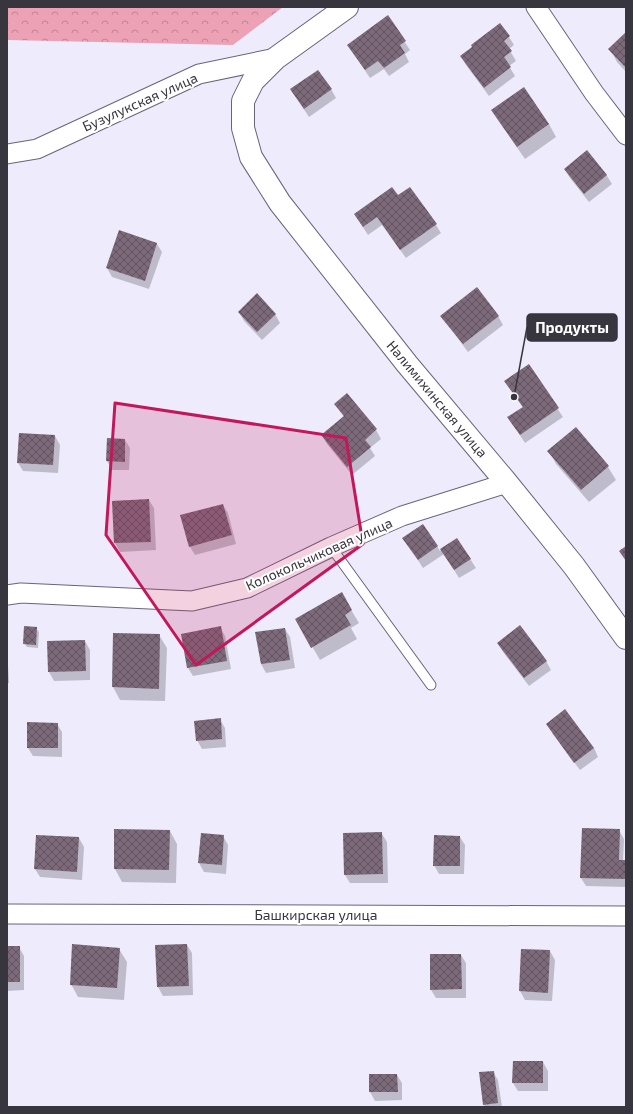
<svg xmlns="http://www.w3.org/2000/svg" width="633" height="1114" viewBox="0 0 633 1114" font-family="'Exo 2',sans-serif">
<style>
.forest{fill:url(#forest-crowns)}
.shadow{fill:#0003}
.building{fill:url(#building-cross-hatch)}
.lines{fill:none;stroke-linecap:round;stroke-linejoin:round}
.service-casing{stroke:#696579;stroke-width:11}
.minor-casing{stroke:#696579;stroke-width:21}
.tertiary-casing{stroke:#696579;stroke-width:24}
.service{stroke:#fff;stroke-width:9}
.minor{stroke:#fff;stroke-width:19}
.tertiary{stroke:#fff;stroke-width:22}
.marked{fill:#c2185b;fill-opacity:0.2;stroke:#c2185b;stroke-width:3;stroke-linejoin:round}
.labels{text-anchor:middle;stroke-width:4;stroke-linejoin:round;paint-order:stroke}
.street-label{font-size:14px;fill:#37353e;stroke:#fff}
.leader{fill:none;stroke:#37353e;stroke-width:1.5}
.callout-dot{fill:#37353e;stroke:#fff;stroke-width:1.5}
.callout{fill:#37353e;stroke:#37353e;stroke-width:1.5}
.callout-label{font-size:15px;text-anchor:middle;font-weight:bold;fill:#fff}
</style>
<defs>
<pattern id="forest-crowns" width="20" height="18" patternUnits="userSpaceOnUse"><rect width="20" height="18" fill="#eda1b4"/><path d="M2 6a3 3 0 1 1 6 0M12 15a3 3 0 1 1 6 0" fill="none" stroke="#c18494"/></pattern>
<pattern id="building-cross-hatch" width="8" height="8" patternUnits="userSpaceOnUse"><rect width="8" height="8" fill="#7c6a7a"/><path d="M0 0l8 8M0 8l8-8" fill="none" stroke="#615460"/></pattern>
</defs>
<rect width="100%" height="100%" fill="#eeebfd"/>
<!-- forest -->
<path class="forest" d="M7,7h276l-50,38 -226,-5z"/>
<!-- shadow -->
<path class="shadow" d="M388,17l22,33 -5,4 4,8 -20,14 -5,-7 -14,9 -22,-33z
M626,34v38l-9,-10 -7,-13z
M509,37l5,8 -5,4 7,12 -7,5 6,10 -26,20 -23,-31 -5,-9z
M331,89l5,9 -27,19 -18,-27z
M493,111l56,13 7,13 -31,22 -25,-36z
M587,152l20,24 5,8 -23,18 -19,-24 -5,-8z
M410,188l26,37 5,8 -35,25 -24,-33 -14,10 -13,-20 43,-19z
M157,244l5,8 -13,37 -37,-12 -5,-9z
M239,312l36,2 5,9 -18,17 -18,-19z
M442,316h56l5,9 -35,27 -21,-28z
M528,365l35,52 -38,26 -11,-17 9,-18 -12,-19z
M347,394l29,36 5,9 -11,9 5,8 -23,19 -25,-31 -5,-9 22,-18 -9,-13z
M576,428l32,39 8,13 -27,22 -33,-38 -7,-13z
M55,436l5,9 -2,28 -35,-2 -5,-8z
M108,439l17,1 5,8 -1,22h-17l-5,-9z
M149,500l5,8 2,42 -36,2 -5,-9 -2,-42z
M223,505l5,8 8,31 -41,11 -5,-8z
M404,539l33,7 3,5 17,-12 19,29 -17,10 -15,-24 -21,14z
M341,593l18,30 -8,5 6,11 -37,21 -24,-41z
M220,627l5,9 6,33 -38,7 -5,-8z
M36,628l3,4 -1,16 -11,-1 -3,-4z
M285,629l5,8 5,31 -29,5 -5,-9 -4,-31z
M114,634l45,1 8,13 -2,53 -45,-1 -7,-13z
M85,641l5,9v30l-36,1 -5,-9z
M498,643l48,18 5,9 -22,16 -26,-34z
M7,647l2,36h-2z
M565,711l29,37 4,9 -18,13 -28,-37z
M220,720l5,8 1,19 -24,2 -5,-9z
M57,724l5,8v25l-29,-1 -5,-8z
M619,830l5,9 -1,22h3v26l-40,-1 -5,-8z
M170,831l7,13 -1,39 -54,-1 -7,-13z
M382,834l5,8 1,41h-38l-5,-8z
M223,836l5,9 -2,29 -22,-2 -5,-9z
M460,837l5,8 -1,29h-25l-5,-9z
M79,838l5,9 -2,33 -42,-3 -5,-8z
M187,945l5,8 1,42 -30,1 -5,-9 -2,-41z
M7,947h12l5,9v34l-17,1z
M119,949l8,13 -3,38 -46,-3 -7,-13z
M550,951l5,9 -3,41 -27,-1 -5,-9z
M461,955l5,8v35h-30l-5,-8z
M543,1062l5,9v20h-30l-5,-8z
M493,1072l5,8 4,27h-16l-2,-2z
M397,1075l5,8v17l-27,1 -5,-9z"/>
<!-- building -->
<path class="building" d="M388,15l18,26 -6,4 5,8 -21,15 -6,-7 -13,9 -18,-25z
M500,23l10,13 -6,5 8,10 -8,6 7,10 -27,21 -24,-32 12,-9 -1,-2z
M626,32v36l-18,-19z
M318,70l14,19 -28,20 -14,-20z
M524,87l25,37 -32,23 -26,-37z
M587,150l20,25 -23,19 -20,-25z
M392,187l6,8 12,-8 27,37 -37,26 -23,-33 -14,10 -9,-13z
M119,230l38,13 -12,38 -39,-13z
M477,287l22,29 -36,28 -23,-28z
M257,293l19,21 -19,18 -19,-20z
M529,364l30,44 -39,27 -13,-18 16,-10 -19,-26z
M347,393l30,36 -12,11 6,7 -24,20 -26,-32 23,-19 -10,-12z
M576,427l33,39 -28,24 -34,-39z
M19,433l36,2 -2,30 -36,-2z
M107,438l18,1v23l-19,-1z
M149,499l2,43 -37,1 -2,-42z
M223,504l9,31 -43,12 -9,-32z
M423,524l15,22 -20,14 -16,-22z
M457,538l14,21 -17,11 -14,-21z
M626,546v15l-7,-10z
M342,592l10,18 -7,5 6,10 -40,23 -16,-29z
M520,625l27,36 -23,17 -27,-35z
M24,626l13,1 -1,18 -13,-1z
M221,626l6,35 -40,7 -6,-34z
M285,628l5,32 -29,4 -6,-32z
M113,633l47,1 -1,55 -47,-2z
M85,640l1,31 -38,1 -1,-31z
M565,709l29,39 -20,15 -28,-39z
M221,718l1,21 -26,2 -2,-20z
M27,722l31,1v25h-31z
M582,828l38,1 -1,31h7v19l-46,-1z
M114,829l56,1 -1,40 -55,-1z
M382,832l1,42 -39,1 -1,-42z
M201,833l23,2 -2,30 -24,-2z
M36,835l43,2 -2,35 -43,-3z
M434,835l26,1v30h-27z
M72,944l48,4 -3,40 -47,-3z
M187,944l2,42 -32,1 -2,-42z
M7,946h13v36h-13z
M521,949l29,1 -2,43 -29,-2z
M430,954h31l1,35 -32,1z
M513,1061h30v22h-31z
M494,1071l4,32 -15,2 -4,-33z
M369,1074h28l1,18h-29z"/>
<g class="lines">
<!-- service casing -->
<g class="service-casing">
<path id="service" d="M331,547l100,138"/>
</g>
<!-- minor casing -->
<g class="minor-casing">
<path id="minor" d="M536,7l58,86 32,42
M7,154l30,-5 162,-75 77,-16
M7,595l14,-2 171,8 55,-13 84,-41 71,-31 105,-33
M7,914l619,2"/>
</g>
<!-- tertiary casing -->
<g class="tertiary-casing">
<path id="tertiary" d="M347,7l-71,51 -23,23 -10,20v27l8,29 29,46 127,161 100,119 67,83 52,72"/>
</g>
<!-- service -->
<use href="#service" class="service"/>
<!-- minor -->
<use href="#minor" class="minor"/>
<!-- tertiary -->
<use href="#tertiary" class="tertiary"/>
</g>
<!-- marked area -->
<path class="marked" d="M115,403l231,35 17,106 -167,121 -90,-130z"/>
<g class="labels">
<!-- street labels -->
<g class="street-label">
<text transform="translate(140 102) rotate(-24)" y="5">Бузулукская улица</text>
<text transform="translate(437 399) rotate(50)" y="5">Налимихинская улица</text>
<text transform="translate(319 554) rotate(-24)" y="5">Колокольчиковая улица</text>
<text x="316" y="920">Башкирская улица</text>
</g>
</g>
<!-- callouts -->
<path class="leader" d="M514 397L527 327"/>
<circle class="callout-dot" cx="514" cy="397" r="4"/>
<rect class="callout" x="527" y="314" width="90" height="27" rx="4"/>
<g class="callout-label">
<text x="572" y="333">Продукты</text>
</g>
<!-- border -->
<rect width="633" height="1114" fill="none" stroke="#37353e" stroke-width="16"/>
</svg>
